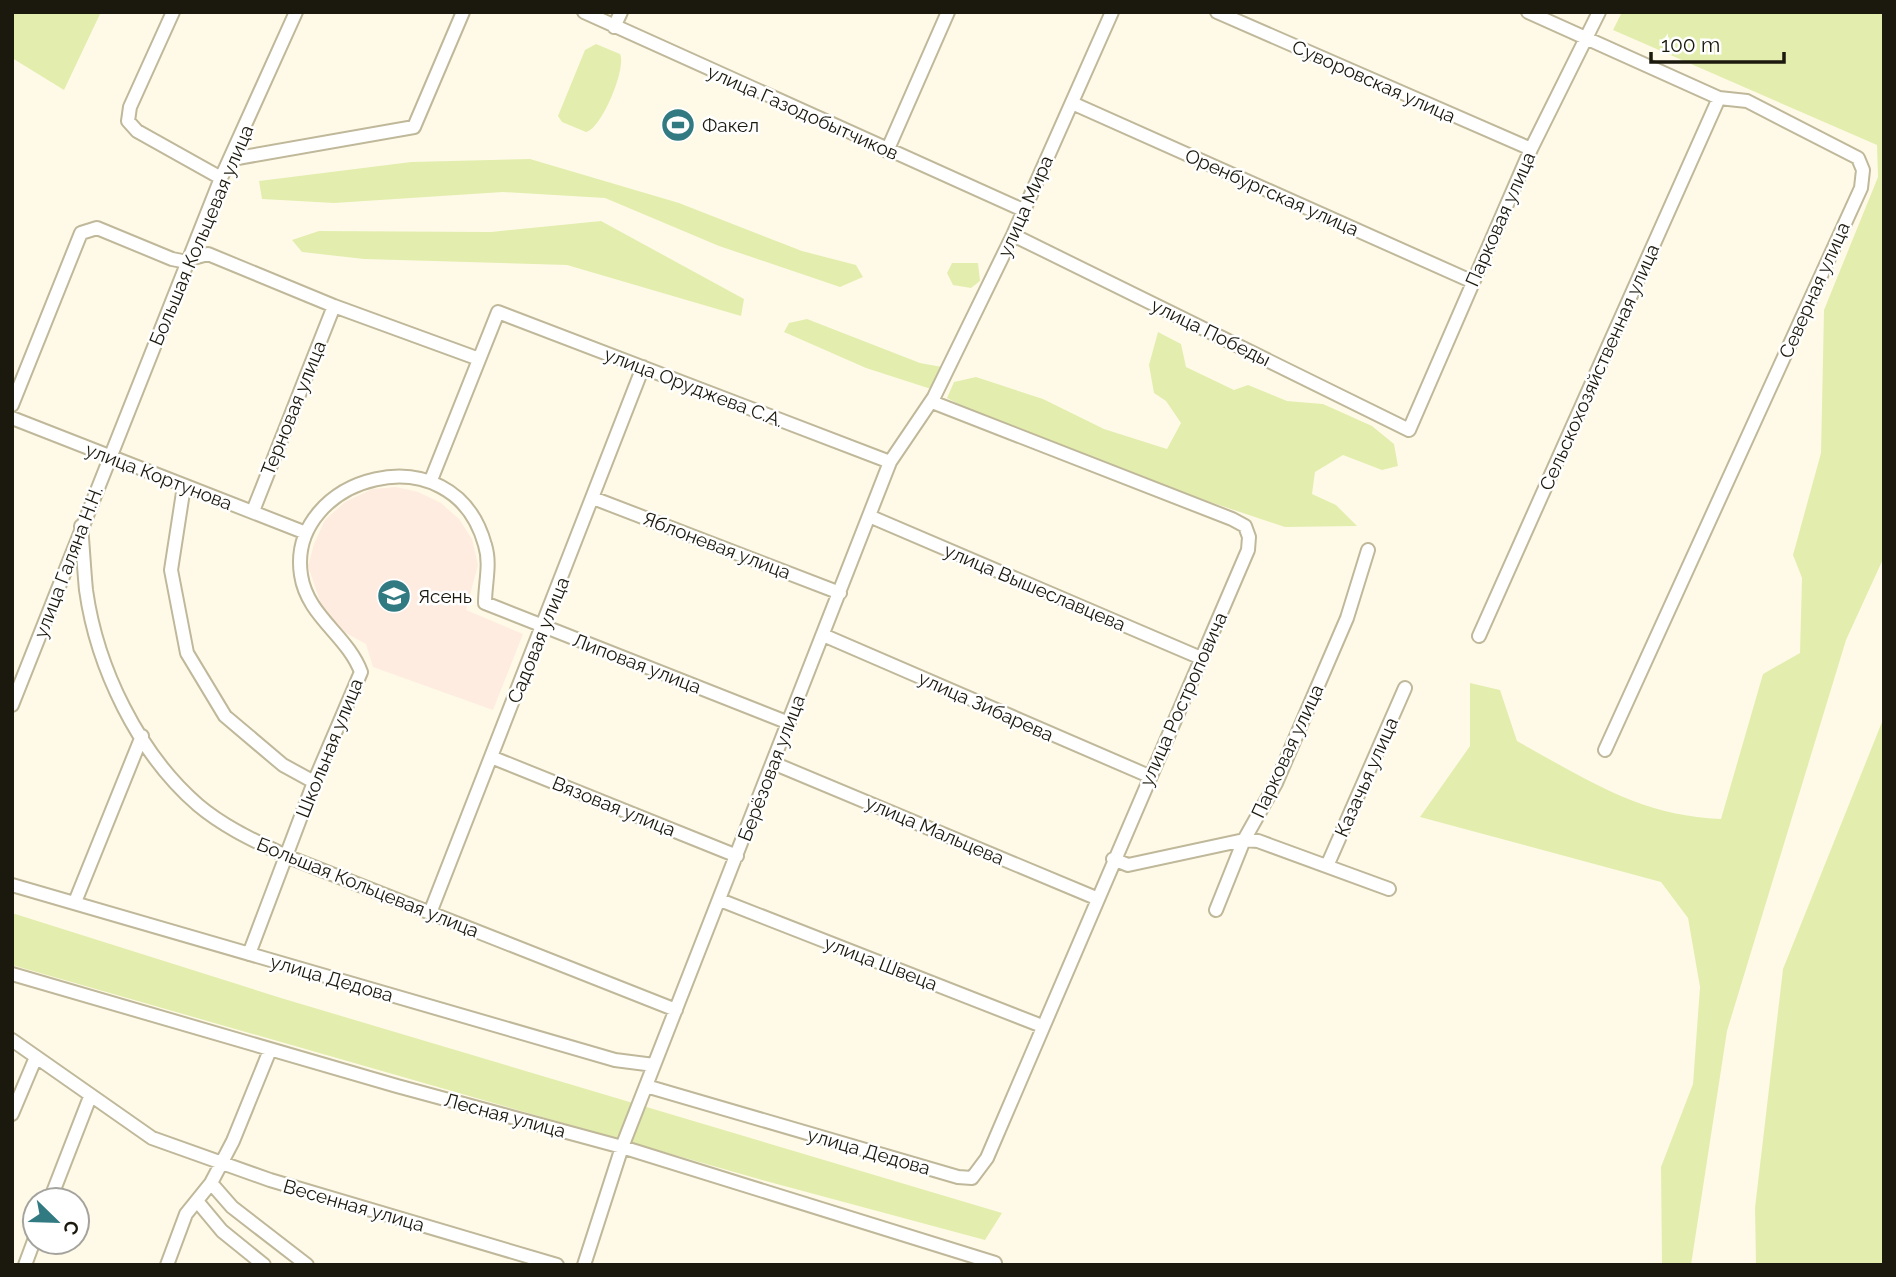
<svg xmlns="http://www.w3.org/2000/svg" width="1896" height="1277" viewBox="0 0 1896 1277" font-family="Raleway,sans-serif">
<style>
.education{fill:#feece1}
.green{fill:#e3eeae}
.lines{fill:none;stroke-linecap:round;stroke-linejoin:round}
.minor-casing{stroke:#c0b89a;stroke-width:16}
.minor{stroke:#fff;stroke-width:12}
.labels{text-anchor:middle;stroke-width:5;stroke-linejoin:round;paint-order:stroke}
.street-label{font-size:19px;fill:#1b180d;stroke:#fff}
.poi-label{font-size:19px;fill:#1b180d;stroke:#fff;text-anchor:start}
</style>
<rect width="100%" height="100%" fill="#fffae8"/>
<!-- education -->
<path class="education" d="M396,487l22,5 23,11 18,16 13,20 6,26 -12,45 57,24 -30,76 -120,-43 -7,-23 -24,-13 -21,-27 -13,-38 6,-22 11,-24 20,-18 27,-13z"/>
<!-- green -->
<path class="green" d="M12,12h89l-37,78 -52,-32z
M1622,12h262v545l-38,83 -119,391 -36,234h-29l-1,-98 32,-83 7,-97 -12,-69 -27,-36 -241,-65 50,-71v-63l30,7 17,51c69,38 123,75 204,78l42,-145 37,-21 2,-75 -9,-23 28,-102 3,-143 54,-133 -1,-32 -264,-115z
M596,44l24,10c7,14 -19,76 -34,78l-24,-10 -4,-6 27,-66z
M530,159l149,44 123,48 54,14 7,12 -23,10 -121,-41 -114,-48 -102,-6 -169,11 -72,-4 -3,-18 152,-19z
M601,221l143,78 -3,17 -174,-51 -203,-6 -62,-7 -10,-12 27,-9 172,1z
M952,263h26l2,18 -9,7 -18,-3 -6,-12z
M807,319l113,44 22,4 -11,22 -65,-21 -82,-36 5,-9z
M1158,332l23,12 5,23 48,23 14,-5 39,16 36,3 49,22 22,18 4,22 -16,4 -39,-15 -28,17 -3,22 24,11 21,21 -72,1 -93,-31 -205,-77 -40,-21 7,-16 22,-5 67,22 61,30 63,20 14,-26 -15,-22 -12,-8 -5,-28z
M1884,717v548h-128l-1,-57 28,-239z
M12,913l269,85 721,215 -17,27 -223,-60 -750,-215z"/>
<g class="lines">
<!-- minor casing -->
<g class="minor-casing">
<path id="minor" d="M173,12l-43,95 -2,14 9,10 84,47
M584,12l439,198
M1217,12l314,137
M1528,12l191,86 28,3 111,57 5,12 -2,18 -256,562
M614,27l7,-15
M1072,103l399,178
M887,151l61,-139
M232,159l182,-32 49,-115
M1013,235l396,195 122,-281 68,-137
M12,405l69,-172 16,-5 75,31 10,2 26,-7 126,52 145,53
M12,418l294,115
M431,480l67,-168 392,150
M184,486l-13,84 16,83 38,63 58,49 31,17
M593,498l247,95
M253,511l81,-205
M869,516l332,142
M81,526c2,22 3,43 5,64 11,78 52,163 112,215 26,22 57,36 88,51l390,154
M823,635l326,141
M1479,636l240,-538
M12,705l209,-527 75,-166
M491,757l246,99
M773,763l323,135
M1113,859l15,6 116,-25 14,1 131,48
M1327,866l78,-178
M12,885l603,175 39,5
M720,900l322,126
M75,902l67,-166
M1216,910l28,-70 32,-57 71,-165 21,-68
M430,913l213,-546
M249,954l65,-172 47,-110c-14,-37 -54,-56 -60,-97 -15,-98 152,-147 184,-30 6,19 0,38 0,58l304,120
M12,974l385,112 225,61 373,116
M12,1040l140,98 118,42 287,85
M646,1086l312,91 14,1 15,-20 261,-608 1,-13 -4,-11 -13,-7 -300,-117
M12,1114l24,-57
M211,1183l21,24 75,58
M50,1200l40,-103
M197,1201l25,30 42,34
M25,1265l10,-27
M167,1265l19,-51 25,-31 22,-42 37,-91
M584,1265l38,-118 268,-685 44,-65 79,-162 99,-223"/>
</g>
<!-- minor -->
<use href="#minor" class="minor"/>
</g>
<!-- icons -->
<defs>
<g id="stadium-disc" transform="scale(1.75)"><circle r="9.5" fill="#327a82" stroke="#fff"/><path d="M0-5a6.5 5 0 1 0 0 10a6.5 5 0 1 0 0-10ZM-3.5-1.8h7v3.6h-7Z" fill="#fff"/></g>
<g id="school-disc" transform="scale(1.75)"><circle r="9.5" fill="#327a82" stroke="#fff"/><path d="M0-5L7-2L0 1L-7-2ZM-4 1L0 2.5L4 1V4Q0 6-4 4Z" fill="#fff"/></g>
</defs>
<g fill-rule="evenodd">
<use href="#stadium-disc" x="678" y="125"/>
<use href="#school-disc" x="394" y="596"/>
</g>
<g class="labels">
<!-- street labels -->
<g class="street-label">
<text transform="translate(1374 81) rotate(24)" y="7">Суворовская улица</text>
<text transform="translate(803 112) rotate(24)" y="7">улица Газодобытчиков</text>
<text transform="translate(1272 192) rotate(24)" y="7">Оренбургская улица</text>
<text transform="translate(1025 206) rotate(-66)" y="7">улица Мира</text>
<text transform="translate(1500 219) rotate(-66)" y="7">Парковая улица</text>
<text transform="translate(201 235) rotate(-67)" y="7">Большая Кольцевая улица</text>
<text transform="translate(1814 290) rotate(-66)" y="7">Северная улица</text>
<text transform="translate(1211 332) rotate(26)" y="7">улица Победы</text>
<text transform="translate(1599 367) rotate(-66)" y="7">Сельскохозяйственная улица</text>
<text transform="translate(694 387) rotate(21)" y="7">улица Оруджева С.А.</text>
<text transform="translate(293 408) rotate(-68)" y="7">Терновая улица</text>
<text transform="translate(159 476) rotate(21)" y="7">улица Кортунова</text>
<text transform="translate(717 545) rotate(21)" y="7">Яблоневая улица</text>
<text transform="translate(68 562) rotate(-69)" y="7">улица Галяна Н.Н.</text>
<text transform="translate(1035 587) rotate(23)" y="7">улица Вышеславцева</text>
<text transform="translate(538 640) rotate(-68)" y="7">Садовая улица</text>
<text transform="translate(637 663) rotate(21)" y="7">Липовая улица</text>
<text transform="translate(1183 699) rotate(-66)" y="7">улица Ростроповича</text>
<text transform="translate(986 706) rotate(24)" y="7">улица Зибарева</text>
<text transform="translate(329 748) rotate(-68)" y="7">Школьная улица</text>
<text transform="translate(1287 751) rotate(-65)" y="7">Парковая улица</text>
<text transform="translate(771 768) rotate(-69)" y="7">Берёзовая улица</text>
<text transform="translate(1366 777) rotate(-66)" y="7">Казачья улица</text>
<text transform="translate(614 806) rotate(22)" y="7">Вязовая улица</text>
<text transform="translate(935 830) rotate(23)" y="7">улица Мальцева</text>
<text transform="translate(368 887) rotate(22)" y="7">Большая Кольцевая улица</text>
<text transform="translate(881 963) rotate(21)" y="7">улица Швеца</text>
<text transform="translate(332 978) rotate(16)" y="7">улица Дедова</text>
<text transform="translate(505 1115) rotate(15)" y="7">Лесная улица</text>
<text transform="translate(869 1151) rotate(16)" y="7">улица Дедова</text>
<text transform="translate(354 1205) rotate(16)" y="7">Весенная улица</text>
</g>
<!-- poi labels -->
<g class="poi-label">
<text x="702" y="132">Факел</text>
<text x="418" y="603">Ясень</text>
</g>
</g>
<!-- border -->
<rect width="1896" height="1277" fill="none" stroke="#1b180d" stroke-width="28"/>
<!-- north arrow -->
<g transform="translate(56 1221) rotate(113)"><circle r="33" fill="#ffffff" stroke="#a4a39e" stroke-width="2"/>
<path d="M0-5L12 26L0 18L-12 26Z" fill="#327a82"/>
<text y="-10" font-size="19" font-weight="bold" text-anchor="middle" fill="#1b180d">С</text>
</g>
<!-- scale -->
<path d="M1651 52v10h133v-10" fill="none" stroke="#1b180d" stroke-width="3.5"/>
<text x="1661" y="52" font-size="21" fill="#1b180d" stroke="#ffffff" stroke-width="5" paint-order="stroke">100 m</text>
</svg>
